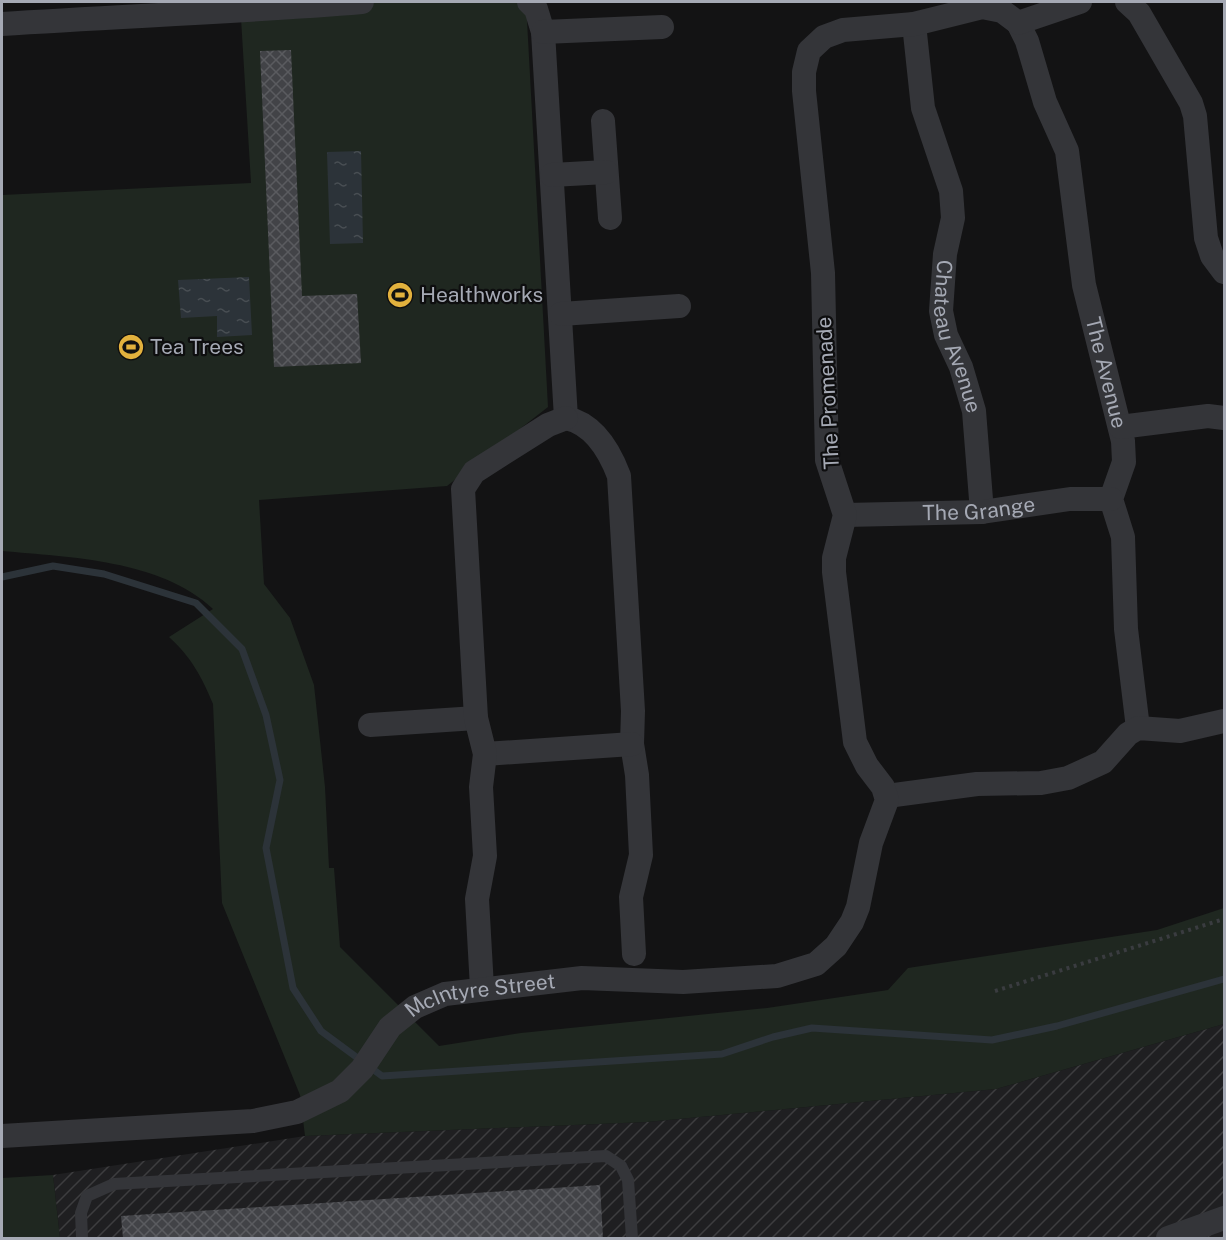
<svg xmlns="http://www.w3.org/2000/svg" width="1226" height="1240" viewBox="0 0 1226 1240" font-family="'Public Sans',sans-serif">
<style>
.industrial{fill:url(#industrial-furrows)}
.green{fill:#1f2720}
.water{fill:url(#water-ripples)}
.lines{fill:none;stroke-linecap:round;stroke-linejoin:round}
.stream{stroke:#2c3339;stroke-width:7}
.building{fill:url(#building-cross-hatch)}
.path{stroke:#3a3c40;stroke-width:4;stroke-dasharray:3 4.5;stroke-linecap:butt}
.lane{stroke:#343539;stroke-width:12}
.street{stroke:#343539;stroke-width:24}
.labels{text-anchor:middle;stroke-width:4.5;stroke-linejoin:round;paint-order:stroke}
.poi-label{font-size:21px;fill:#a5a9b4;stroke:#0e0e0f;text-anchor:start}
.street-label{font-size:21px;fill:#a5a9b4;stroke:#0e0e0f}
</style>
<defs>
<pattern id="industrial-furrows" width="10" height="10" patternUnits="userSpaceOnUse" patternTransform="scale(1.5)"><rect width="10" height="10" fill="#1f1f21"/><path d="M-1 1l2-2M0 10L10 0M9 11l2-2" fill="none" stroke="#3d3d3f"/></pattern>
<pattern id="water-ripples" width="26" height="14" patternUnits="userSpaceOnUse" patternTransform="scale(1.5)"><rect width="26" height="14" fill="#2c3339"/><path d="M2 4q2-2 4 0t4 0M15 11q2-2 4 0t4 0" fill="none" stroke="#484e53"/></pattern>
<pattern id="building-cross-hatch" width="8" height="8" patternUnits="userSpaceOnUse" patternTransform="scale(1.5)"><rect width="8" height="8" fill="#424347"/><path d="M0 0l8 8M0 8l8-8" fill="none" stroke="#5a5b5f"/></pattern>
</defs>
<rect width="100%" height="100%" fill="#131314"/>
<!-- industrial -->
<path class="industrial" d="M1224,1024v214h-1164l-7,-63 252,-39 342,-14 349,-33z"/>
<!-- green -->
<path class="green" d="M240,2h286l22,405 -101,79 -188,14 5,84 26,34 24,67 11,102 4,81h5l6,79 99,99 82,-13 246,-25 121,-18 20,-22 249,-38 67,-22v116l-228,65 -349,33 -342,14 -5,-41 -78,-192 -9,-199c-11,-27 -22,-47 -44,-67l44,-28c-51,-49 -144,-52 -211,-58v-356l249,-12z
M53,1175l7,63h-58v-60z"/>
<!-- water -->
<path class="water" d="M361,151l2,92 -33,1 -3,-92z
M249,277l3,58 -35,2v-21l-36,2 -3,-38z"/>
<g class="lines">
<!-- stream -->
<path class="stream" d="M2,577l51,-11 51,8 92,29 46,46 24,66 14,65 -14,68 27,140 28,43 61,45 340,-22 51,-17 39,-9 180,12 65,-14 167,-47"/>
</g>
<!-- building -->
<path class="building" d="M291,50l11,246 55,-2 4,69 -87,4 -14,-316z
M600,1185l3,53h-480l-2,-22z"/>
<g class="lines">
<!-- path -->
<path class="path" d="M995,991l229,-72"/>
<!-- lane -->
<path class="lane" d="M82,1238l-1,-25 6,-17 27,-12 492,-28 15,10 7,14 4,58"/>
<!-- street -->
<g class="street">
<path d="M529,2l7,7 7,23 23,386c28,6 44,34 53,58l14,235 -1,33 5,31 4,80 -10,42 3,57"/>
<path d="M1127,2l12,11 52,90 4,13 11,122 6,18 12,16"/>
<path id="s1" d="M1018,23l9,18 18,61 22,49 17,134 39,156 1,21 -13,37 12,38 3,92 12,99"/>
<path d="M2,24c120,-8 240,-12 360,-22"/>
<path id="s2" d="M914,24l9,84 28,83 2,27 -8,36 -4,57 5,24 15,32 13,44 8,101"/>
<path d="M543,32l119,-5"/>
<path d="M603,121l7,97"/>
<path d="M552,175l54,-3"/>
<path d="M561,314l118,-8"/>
<path d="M1120,427l88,-11 16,2"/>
<path id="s3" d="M845,515l137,-3 88,-13h41"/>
<path d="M370,725l106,-7"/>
<path d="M485,754l147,-10"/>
<path d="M887,796l90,-12 64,-1 27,-5 35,-16 25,-28 10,-6 42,3 44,-10"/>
<path d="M482,988l-5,-89 8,-43 -4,-69 4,-33 -9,-36 -13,-229 11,-17 74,-47 18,-7"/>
<path id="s4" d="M2,1136l251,-15 44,-9 43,-21 22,-22 28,-42 25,-20 30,-13 137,-16 101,4 94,-6 39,-12 20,-18 16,-24 6,-15 13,-64 16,-43 -4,-13 -16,-21 -12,-24 -21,-170v-14l11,-43 -18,-55 -4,-187 -19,-182v-19l5,-21 15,-14 19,-7 71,-6 68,-17 20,4 16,12 62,-21"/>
<path d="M1168,1238l56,-20"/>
</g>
</g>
<!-- icons -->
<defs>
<g id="stadium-disc" transform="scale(1.35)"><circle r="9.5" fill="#e2b13d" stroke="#0e0e0f"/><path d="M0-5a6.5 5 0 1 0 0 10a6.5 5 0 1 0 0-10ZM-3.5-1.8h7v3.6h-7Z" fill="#111"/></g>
</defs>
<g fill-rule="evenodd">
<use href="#stadium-disc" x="400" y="295"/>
<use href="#stadium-disc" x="131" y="347"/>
</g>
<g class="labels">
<!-- poi labels -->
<g class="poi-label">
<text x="420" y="302">Healthworks</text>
<text x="150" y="354">Tea Trees</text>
</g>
<!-- street labels -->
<g class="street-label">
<text dy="7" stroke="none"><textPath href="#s2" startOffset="321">Chateau Avenue</textPath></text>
<text dy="7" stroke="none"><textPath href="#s1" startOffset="363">The Avenue</textPath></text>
<text transform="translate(828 393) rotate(-93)" y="7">The Promenade</text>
<text dy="7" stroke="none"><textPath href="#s3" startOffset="134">The Grange</textPath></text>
<text dy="7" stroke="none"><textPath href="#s4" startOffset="525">McIntyre Street</textPath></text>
</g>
</g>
<!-- border -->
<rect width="1226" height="1240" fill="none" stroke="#a5a9b4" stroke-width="6"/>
</svg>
